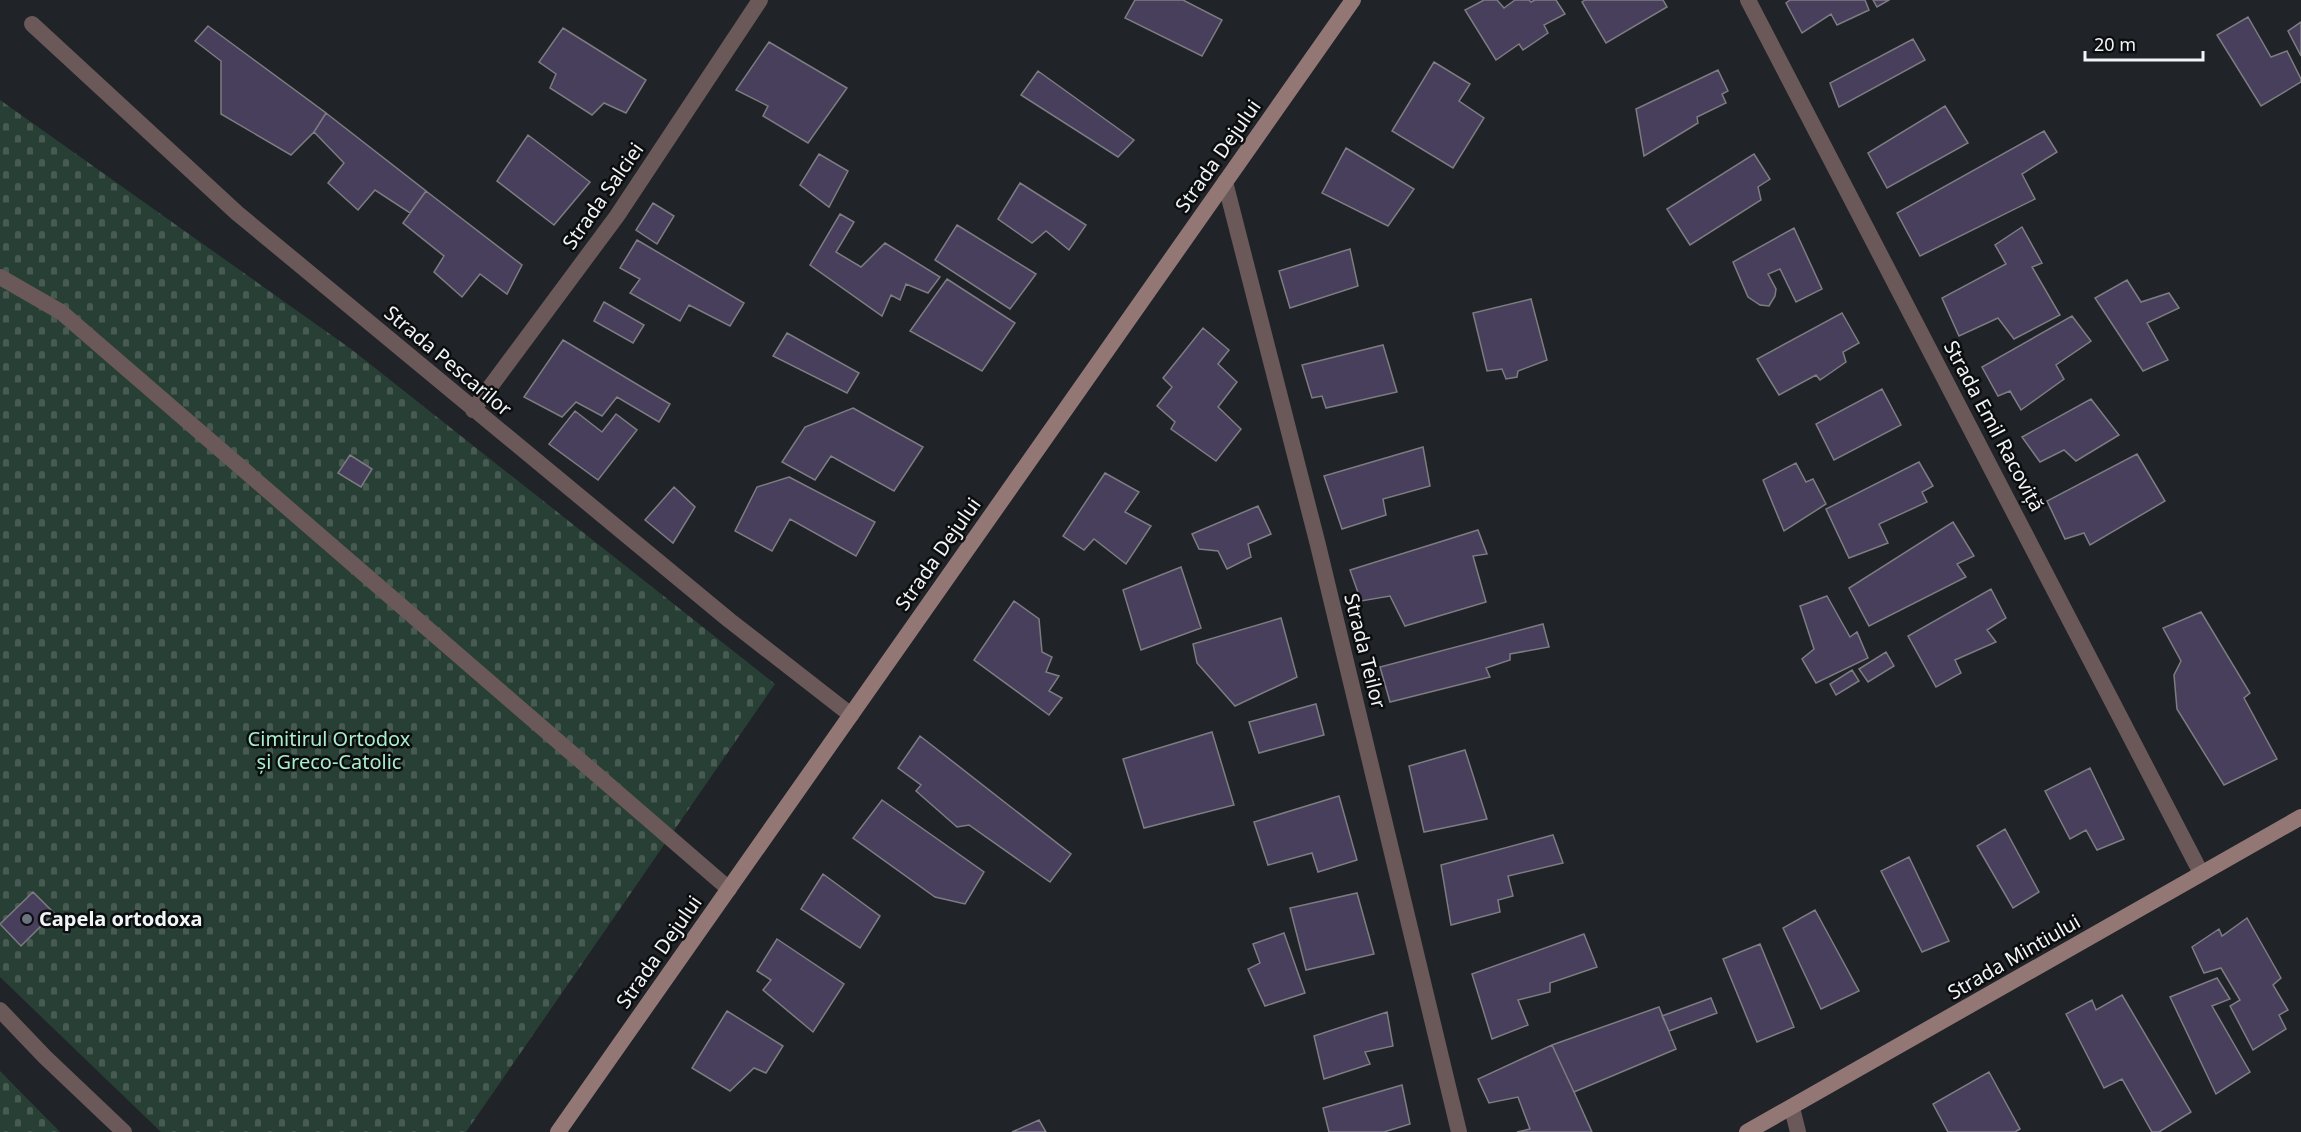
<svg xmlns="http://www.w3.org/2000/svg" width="2301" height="1132" viewBox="0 0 2301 1132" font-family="'Noto Sans',sans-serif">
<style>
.cemetery{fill:url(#cemetery-stones)}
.building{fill:#483f5d;stroke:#7d7c81;stroke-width:1.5}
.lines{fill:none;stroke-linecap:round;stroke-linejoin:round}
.service{stroke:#6a5958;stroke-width:16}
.minor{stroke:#6a5958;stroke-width:16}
.secondary{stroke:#937775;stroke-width:16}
.worship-dot{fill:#6b7280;stroke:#0b0d0e;stroke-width:2}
.labels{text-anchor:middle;stroke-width:5;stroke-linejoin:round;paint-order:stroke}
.street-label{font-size:20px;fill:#f2f5f7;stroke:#0b0d0e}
.park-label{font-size:20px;fill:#aaeecd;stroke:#0b0d0e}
.poi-label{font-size:20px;font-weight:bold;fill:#f2f5f7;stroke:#0b0d0e;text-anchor:start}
</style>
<defs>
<pattern id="cemetery-stones" width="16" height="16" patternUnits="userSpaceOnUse" patternTransform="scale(1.5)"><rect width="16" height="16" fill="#273f34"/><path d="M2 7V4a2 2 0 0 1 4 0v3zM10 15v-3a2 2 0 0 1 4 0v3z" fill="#475b52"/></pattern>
</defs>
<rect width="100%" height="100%" fill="#202327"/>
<!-- cemetery -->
<path class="cemetery" d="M0,100l351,249 424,335 -309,448h-305l-161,-155z
M0,1071l60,61h-60z"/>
<!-- building -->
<path class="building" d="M1135,0h48l39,20 -20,36 -77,-38z
M1484,0h13l7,8 11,-8h14l2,2 4,-2h21l9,14 -21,11 4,8 -25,17 -4,-6 -23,16 -31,-50z
M1585,0h78l4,7 -61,36 -24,-41z
M1790,0h75l4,10 -32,15 -6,-11 -29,19 -16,-30z
M1873,0h16l-12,7z
M2248,17l23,40 16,-6 14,28v3l-40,24 -44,-71z
M2301,22v34l-13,-25z
M208,26l118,87 -12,19 -23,23 -70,-41v-53l-26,-20z
M563,28l83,52 -20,33 -22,-10 -12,12 -42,-27 6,-14 -17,-12z
M1913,39l12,21 -86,47 -9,-24z
M769,42l78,46 -39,55 -45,-27 5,-10 -32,-16z
M1434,62l36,22 -11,17 25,17 -31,50 -61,-37z
M1718,70l10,21 -6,3 4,9 -29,14 1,6 -54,33 -8,-47z
M1038,71l96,69 -16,17 -97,-62z
M1945,106l23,37 -81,45 -19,-35z
M326,113l100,78 -16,22 -35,-23 -17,20 -30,-27 16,-20 -30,-31z
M2044,131l13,21 -35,22 13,25 -115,57 -23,-43z
M528,135l62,47 -36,43 -57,-44z
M1346,148l68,41 -26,37 -66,-33z
M819,154l29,17 -19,36 -29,-22z
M1754,154l16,25 -12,8 3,13 -71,45 -23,-36z
M1020,183l66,42 -17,25 -23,-19 -14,12 -34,-24z
M426,191l96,74 -15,29 -27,-20 -18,23 -28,-25 10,-16 -41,-33z
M653,203l21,13 -17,28 -21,-14z
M840,214l14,8 -18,30 25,15 24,-24 55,34 -12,16 -22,-9 -6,16 -9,-5 -9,21 -72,-51z
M957,225l79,49 -26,35 -75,-49z
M2022,227l20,36 -10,4 28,48 -46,24 -16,-21 -39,18 -17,-38 64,-34 -11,-19z
M1794,228l28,61 -26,13 -16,-33 -12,5 8,15 -1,7 -6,10 -9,-1 -12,-8 -15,-35z
M637,240l107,63 -14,23 -41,-21 -9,16 -50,-28 10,-14 -20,-11z
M1350,249l8,37 -68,22 -11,-37z
M947,279l68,44 -33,48 -72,-40z
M2127,280l14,22 28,-9 10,15 -32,15 21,37 -25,11 -48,-73z
M1531,299l16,61 -29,11 -1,6 -11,2 -4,-10 -15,2 -14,-58z
M604,302l40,23 -11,18 -39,-22z
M1842,313l17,30 -16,9 3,10 -26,18 -4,-5 -37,20 -22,-36z
M2072,316l19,25 -35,24 8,14 -43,31 -11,-19 -12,5 -16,-29z
M1203,328l26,22 -11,14 19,18 -19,25 23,22 -25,32 -45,-32 4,-7 -18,-16 15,-19 -9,-9z
M787,333l72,40 -12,20 -74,-37z
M563,340l107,64 -11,18 -42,-25 -15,19 -26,-14 -14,15 -38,-20z
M1383,345l14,47 -71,16 -4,-12 -10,2 -10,-33z
M1882,389l19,36 -67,35 -18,-36z
M2091,399l28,36 -43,26 -12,-11 -24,12 -18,-25z
M853,408l70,39 -29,44 -63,-35 -16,24 -33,-18 23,-35z
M575,411l27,21 14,-18 21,16 -39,50 -49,-36z
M1423,447l7,39 -47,13 3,16 -44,14 -18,-53z
M2137,454l28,47 -75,44 -6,-12 -19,6 -18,-38z
M350,455l22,14 -11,18 -23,-14z
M1919,462l14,24 -11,6 5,10 -48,22 9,19 -39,15 -23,-49z
M1796,463l10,19 7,-3 13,25 -42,27 -21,-51z
M1105,473l34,19 -14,20 26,14 -25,38 -32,-25 -10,11 -21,-14z
M789,477l86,45 -19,34 -66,-37 -18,32 -37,-20 22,-44z
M674,487l21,20 -22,36 -28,-23z
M1258,506l13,28 -23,10 3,13 -24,12 -9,-18 -19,-2 -7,-15z
M1953,522l21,34 -17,8 9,13 -97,49 -20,-38z
M1478,530l9,24 -14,2 13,46 -81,24 -15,-30 -29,5 -11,-31z
M1181,567l20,61 -60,22 -18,-60z
M1991,589l15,29 -19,12 9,12 -41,18 6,13 -25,14 -28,-51z
M1827,596l23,41 7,-5 11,26 -52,25 -14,-24 12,-10 -14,-43z
M1014,601l25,18 3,33 10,5 -6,15 13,4 -10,15 13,7 -13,17 -75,-55z
M2201,612l49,81 -6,5 33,61 -53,26 -47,-76 -3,-34 7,-14 -18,-33z
M1281,618l16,59 -62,29 -38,-43 -4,-19z
M1543,624l6,23 -39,7v6l-24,8 4,9 -100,25 -10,-35z
M1886,652l8,14 -26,16 -9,-13z
M1852,670l7,11 -23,14 -6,-11z
M1316,704l8,31 -65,18 -10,-31z
M1212,732l22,73 -90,23 -21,-69z
M920,736l151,118 -21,28 -81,-57 -12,2 -41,-36 5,-6 -23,-17z
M1465,750l22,69 -63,13 -15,-66z
M2090,768l34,71 -27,11 -11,-20 -16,9 -25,-48z
M1339,796l18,64 -39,12 -6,-19 -44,12 -14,-43z
M882,800l102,72 -19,32 -30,-7 -82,-59z
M2005,829l34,63 -26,16 -36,-62z
M1553,835l10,28 -55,13 5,20 -15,4 2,12 -49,13 -10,-60z
M1909,857l40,84 -27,11 -41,-81z
M823,874l57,42 -20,32 -59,-39z
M33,892l21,21 -33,33 -21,-22z
M1357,893l17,61 -68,16 -16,-62z
M1815,910l44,81 -38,18 -38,-81z
M2247,918l34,60 -8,7 15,25 -9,5 7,14 -33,21 -23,-44 10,-6 -19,-32 -17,5 -12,-26 27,-18 3,7z
M1284,933l21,60 -40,13 -17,-37 12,-6 -7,-19z
M1584,934l13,33 -47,16v9l-32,8 10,25 -36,14 -20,-65z
M777,939l67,45 -31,48 -50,-42 8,-10 -14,-9z
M1760,944l34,83 -37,15 -34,-83z
M2217,978l13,21 -18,7 38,66 -34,22 -46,-97z
M2122,995l69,117 -32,20h-7l-30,-53 -18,9 -38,-74 26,-14 4,10z
M1711,998l6,15 -48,18 -7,-15z
M1659,1007l17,42 -102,43 -22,-47z
M727,1011l56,35 -17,27 -12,-5 -24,23 -38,-23z
M1387,1012l6,34 -28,6 5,12 -46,15 -10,-43z
M1552,1045l22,47 18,40h-75l13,-3 -12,-32 -29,6 -11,-24z
M1989,1072l31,57 -5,3h-67l-15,-28z
M1402,1085l8,39 -26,8h-55l-6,-24z
M1039,1120l7,12h-34z"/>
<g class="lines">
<!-- service -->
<path class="service" d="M0,277l61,35 668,577"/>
<!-- minor -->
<path class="minor" d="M1748,0l453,873
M32,24l205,189 492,407 122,95
M1225,182l93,363 141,587
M473,410l144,-194 143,-216
M0,1010l45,47 79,75
M1792,1108l6,24"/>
<!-- secondary -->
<path class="secondary" d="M558,1132l795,-1132
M1747,1132l554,-315"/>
</g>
<!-- markers -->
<circle class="worship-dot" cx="27" cy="919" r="6"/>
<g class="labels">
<!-- street labels -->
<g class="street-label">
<text transform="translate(1218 156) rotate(-55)" y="7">Strada Dejului</text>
<text transform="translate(603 196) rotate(-55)" y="7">Strada Salciei</text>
<text transform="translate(448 361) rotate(40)" y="7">Strada Pescarilor</text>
<text transform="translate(1994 426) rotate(62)" y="7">Strada Emil Racoviță</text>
<text transform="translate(938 554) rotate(-55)" y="7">Strada Dejului</text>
<text transform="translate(1365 651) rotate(76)" y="7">Strada Teilor</text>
<text transform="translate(659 952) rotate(-55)" y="7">Strada Dejului</text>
<text transform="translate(2014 957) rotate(-30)" y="7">Strada Mintiului</text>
</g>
<!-- park labels -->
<g class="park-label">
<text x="329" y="746">Cimitirul Ortodox<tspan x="329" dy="23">și Greco-Catolic</tspan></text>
</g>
<!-- poi labels -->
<g class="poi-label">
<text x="39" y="926">Capela ortodoxa</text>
</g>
</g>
<!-- scale -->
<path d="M2085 51v9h118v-9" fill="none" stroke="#f2f5f7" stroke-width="3"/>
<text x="2094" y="51" font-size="18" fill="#f2f5f7" stroke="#0b0d0e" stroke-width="4.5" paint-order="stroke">20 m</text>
</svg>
